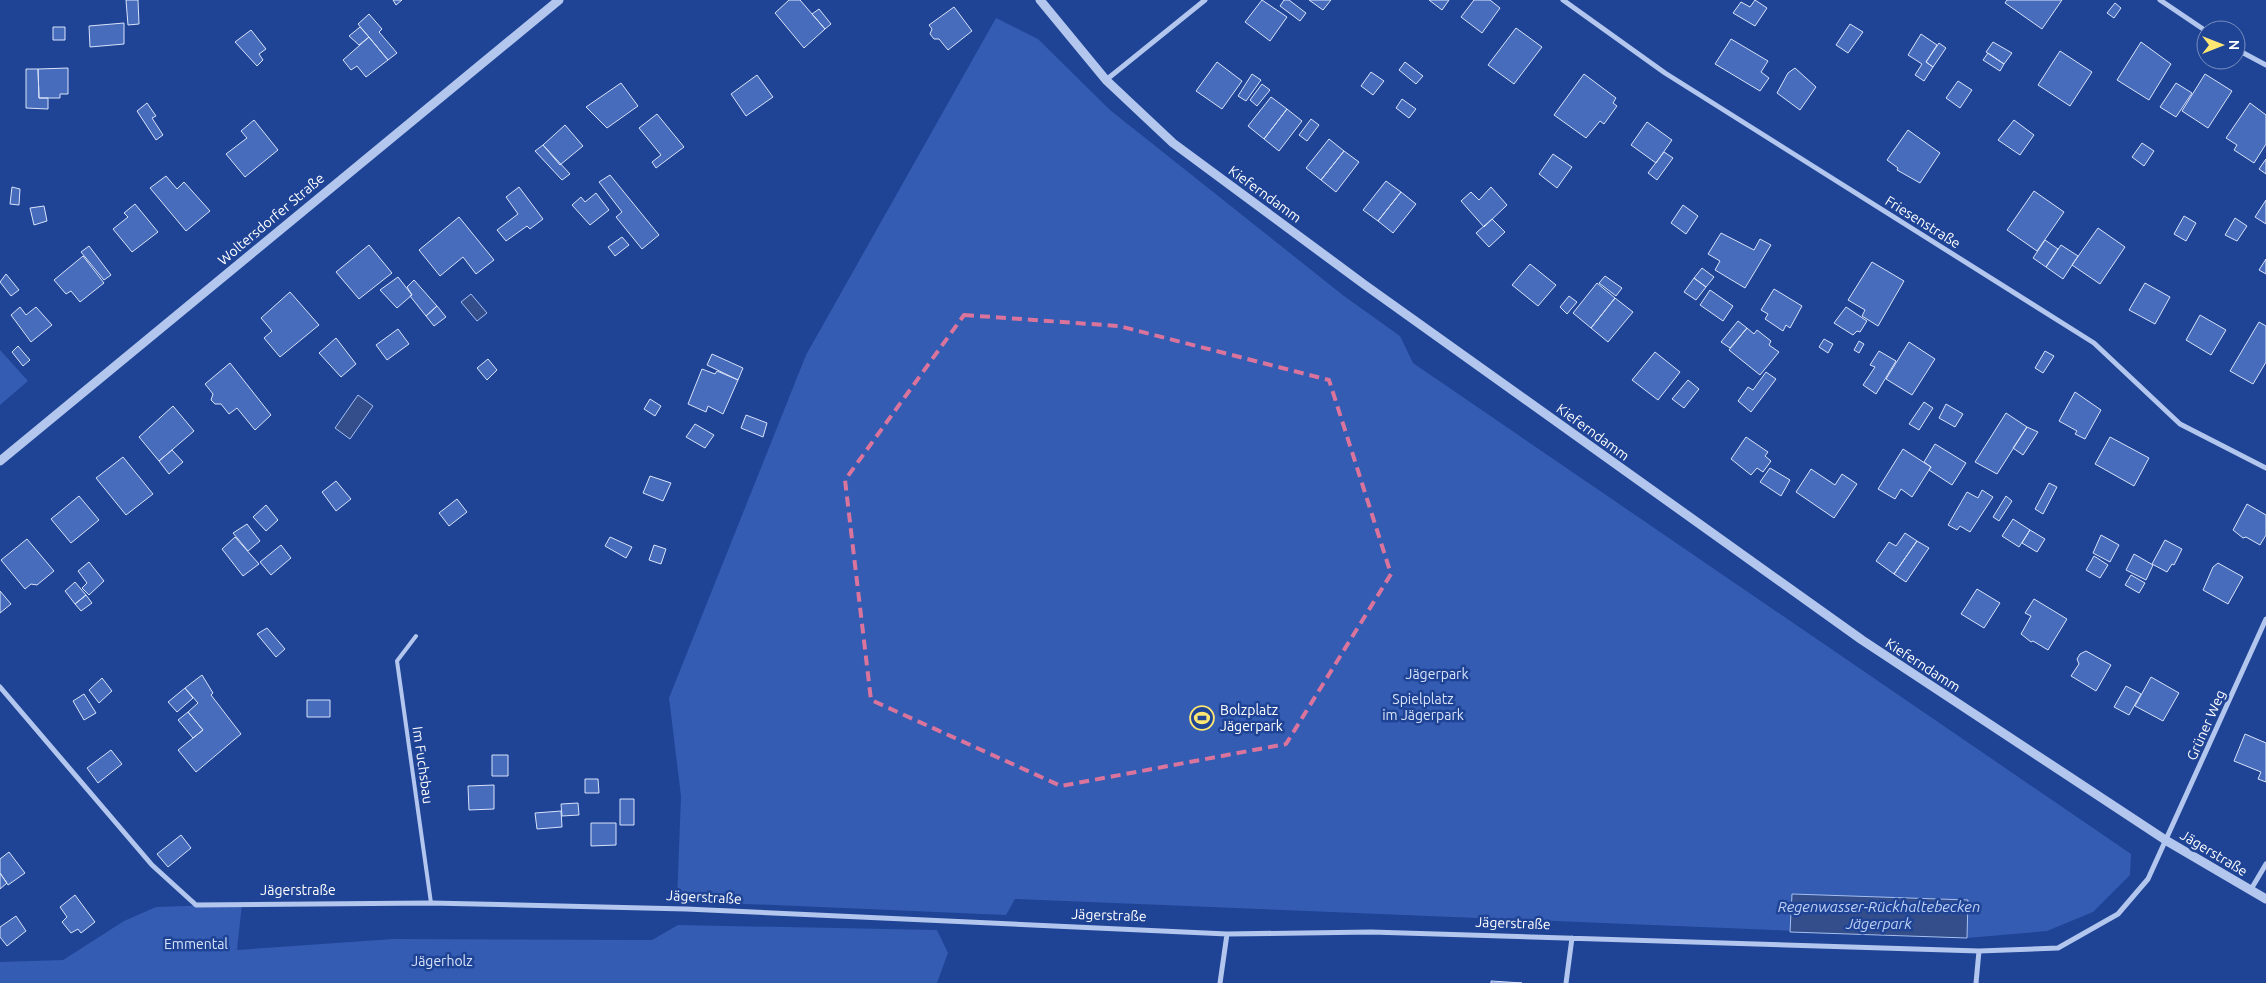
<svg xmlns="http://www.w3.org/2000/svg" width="2266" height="983" viewBox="0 0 2266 983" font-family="Ubuntu,sans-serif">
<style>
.green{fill:#335cb2}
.water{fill:#334e8a;stroke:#a6bff0}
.building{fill:#476cbb;stroke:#d8e3fa}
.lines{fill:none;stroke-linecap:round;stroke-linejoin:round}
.service{stroke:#b2c6ee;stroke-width:4}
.minor{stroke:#b2c6ee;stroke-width:5}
.tertiary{stroke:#b2c6ee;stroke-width:9}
.marked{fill:none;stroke:#da749d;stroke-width:4;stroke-dasharray:10 6;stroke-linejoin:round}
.labels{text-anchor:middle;stroke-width:5;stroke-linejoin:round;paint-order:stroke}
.street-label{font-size:14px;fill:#fff;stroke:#1f4395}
.park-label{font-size:14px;fill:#d8e3fa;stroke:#1f4395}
.poi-label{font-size:14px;fill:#fff;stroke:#1f4395;text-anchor:start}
.water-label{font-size:15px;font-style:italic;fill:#bed0f5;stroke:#1f4395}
</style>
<rect width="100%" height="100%" fill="#1f4395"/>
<!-- green -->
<path class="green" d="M996,18l42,21 72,71 234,186 56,40 13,27 718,491 -1,21 -37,37 -46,19 -80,7 -952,-39 -9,16 -329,-14 4,-105 -12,-98 137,-343z
M0,350l28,31 -28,24z
M242,904l-5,46 156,-11 259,1 26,-15 259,5 11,23 -11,30h-937v-21l63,-2 61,-39 32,-14z"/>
<!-- water -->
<path class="water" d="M471,294l16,19 -10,8 -16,-19z
M358,395l15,11 -23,33 -15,-11z
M1792,894l176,6 -1,38 -177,-6z"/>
<!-- building -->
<path class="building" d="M126,0h12l1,24 -11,1z
M393,0h9l-6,5z
M789,0h11l25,29 -21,19 -29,-35z
M1262,0l25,17 -17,24 -25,-19z
M1284,0h5l17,13 -6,8 -20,-15z
M1309,0h22l-8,10z
M1429,0h20l-7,10z
M1474,0h16l10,8 -18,25 -21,-16z
M1755,0l12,8 -12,18 -22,-13 8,-11 9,5z
M2007,0h55l-20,29 -37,-26z
M2115,3l6,5 -7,10 -7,-5z
M954,7l18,24 -24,19 -9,-11h-5l-4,-5 2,-5 -3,-4z
M819,9l12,15 -6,5 -13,-15z
M369,14l13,15 -3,3 18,21 -9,7 -30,-36z
M124,23v21l-34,3 -1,-21z
M1850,24l13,8 -15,21 -12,-8z
M53,27h12v13h-12z
M360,27l9,10 -10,8 -10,-9z
M1516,28l26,19 -28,37 -26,-19z
M251,30l15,19 -7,5 4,6 -6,6 -22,-24z
M1921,34l16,11 -11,17 7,5 -9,14 -9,-6 7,-11 -14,-9z
M369,37l19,23 -22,17 -9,-11 -6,4 -8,-10z
M1731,39l37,22 -7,11 8,6 -9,13 -45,-27z
M1993,42l19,11 -8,11 -18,-12z
M2141,42l30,22 -22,36 -32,-20z
M1939,43l7,5 -13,19 -7,-5z
M2060,51l32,21 -22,34 -32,-21z
M1988,53l16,11 -4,7 -17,-11z
M1217,62l25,19 -20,28 -26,-18z
M1405,62l18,14 -7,8 -17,-14z
M68,68v26h-8v4h-21l-1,-29z
M1795,68l21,19 -16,23 -23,-17 11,-20z
M26,69h12l1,29h9v11l-22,-1z
M1371,72l13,9 -11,14 -12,-9z
M1252,74l9,6 -15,21 -8,-5z
M1584,74l32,24 -3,5 4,3 -13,18 -4,-3 -14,17 -32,-23z
M2205,74l27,17 -24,37 -26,-17z
M757,75l16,22 -27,19 -15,-22z
M1958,81l14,9 -12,18 -14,-10z
M621,83l17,23 -31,22 -21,-21z
M2176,83l16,10 -16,24 -16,-10z
M1262,84l8,6 -13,16 -7,-6z
M1271,97l16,12 -23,30 -16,-13z
M1402,99l14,10 -7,9 -13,-10z
M147,103l9,13 -4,2 11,17 -7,5 -19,-29z
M2250,103l16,12v29l-12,19 -20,-13 3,-5 -11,-7z
M1287,109l15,12 -23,30 -15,-12z
M657,114l27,33 -28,21 -4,-6 9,-7 -22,-27z
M1311,119l8,6 -12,16 -8,-6z
M254,120l24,30 -33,27 -19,-23 21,-16 -6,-7z
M2014,120l20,15 -14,20 -22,-15z
M1647,122l25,18 -16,23 -25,-18z
M565,125l18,21 -23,19 -17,-20z
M1908,130l32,23 -20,30 -23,-13 1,-2 -11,-8z
M1329,139l15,12 -23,29 -15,-12z
M2142,143l12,8 -10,15 -12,-9z
M543,145l27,29 -8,6 -27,-29z
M1344,151l15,11 -23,30 -15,-12z
M1664,152l9,6 -16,22 -9,-7z
M1553,154l19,13 -15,21 -18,-14z
M2266,159v15l-7,-5z
M610,175l49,60 -17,14 -26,-32 6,-5 -23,-30z
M166,176l11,13 7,-7 26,29 -24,20 -36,-43z
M1386,181l15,11 -23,29 -15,-11z
M12,187l8,2 -1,16 -9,-1z
M519,187l24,32 -13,10 -3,-3 -21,15 -9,-11 21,-16 -12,-17z
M1491,187l16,18 -23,22 -23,-26 10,-9 8,8z
M2034,191l30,21 -27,39 -30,-21z
M1401,192l15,12 -23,29 -15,-12z
M596,193l13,17 -19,15 -18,-20 9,-8 4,5z
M2266,200v24l-11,-7z
M135,204l23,28 -26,20 -19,-23 15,-12 -4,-4z
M1683,205l15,11 -12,18 -15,-11z
M44,206l3,15 -13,4 -4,-17z
M2184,216l12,7 -10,18 -12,-7z
M459,217l35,43 -18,14 -13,-17 -23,19 -21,-26z
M2235,218l12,8 -10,15 -12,-6z
M1492,219l13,13 -16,15 -13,-14z
M2098,228l27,19 -25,37 -28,-19z
M1721,233l33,17 6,-11 11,6 -26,43 -30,-18 5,-9 -12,-7z
M622,237l7,8 -14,11 -7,-9z
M2045,240l13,9 -12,18 -13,-9z
M369,245l23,28 -33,26 -23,-27z
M2061,245l17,11 -15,23 -17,-12z
M89,246l22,29 -7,5 -23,-28z
M83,256l21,27 -24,19 -9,-11 -5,3 -12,-14z
M2266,259v15l-7,-4z
M1872,262l32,19 -26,45 -16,-10 3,-6 -17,-10z
M1530,264l26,21 -18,21 -26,-21z
M1702,268l12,9 -8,10 -12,-9z
M6,274l13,16 -8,6 -11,-14z
M1605,276l17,12 -6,8 -17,-13z
M398,277l14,18 -15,13 -17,-18z
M1694,278l12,9 -10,13 -12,-8z
M414,280l23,26 -11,10 -16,-20 2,-1 -5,-8z
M1597,283l18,15 -24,30 -18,-15z
M2145,283l25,14 -15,27 -26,-14z
M1774,289l28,17 -12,22 -4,-3 -3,6 -18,-12 3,-5 -7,-4z
M1710,290l23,16 -10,15 -23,-16z
M290,292l29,33 -39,32 -16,-19 8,-7 -11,-13z
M1569,296l8,6 -10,12 -7,-7z
M1615,298l18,14 -25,30 -17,-14z
M437,306l9,11 -12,9 -8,-10z
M20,307l6,8 10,-8 16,18 -21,17 -20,-27z
M1846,307l21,14 -7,11 -3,-1 -4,4 -19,-12z
M2200,315l26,15 -15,25 -25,-15z
M1738,321l9,7 -17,20 -9,-6z
M2259,322l7,4v36l-13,22 -23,-13z
M1747,328l7,6 3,-4 14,11 -2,4 10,7 -19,23 -31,-25z
M398,329l11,15 -22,16 -11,-15z
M336,338l20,26 -15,13 -22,-24z
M1824,339l9,5 -5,9 -9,-6z
M1859,341l5,3 -5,9 -5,-3z
M1909,342l26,17 -23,36 -26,-16z
M18,346l12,14 -7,6 -11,-14z
M1879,351l17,10 -20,33 -13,-9 12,-18 -5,-2z
M2045,351l9,5 -11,17 -8,-5z
M1655,352l25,20 -22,28 -26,-20z
M712,354l31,14 -5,12 -31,-15z
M488,359l9,11 -10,10 -10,-12z
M230,363l41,52 -16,15 -18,-22 -8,6 -8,-10h-6l-4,-4 2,-6 -8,-10z
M702,369l13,5 2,-3 21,9 -15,34 -15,-8 -2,6 -18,-8z
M1766,372l10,7 -25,33 -13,-11 10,-14 5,3z
M1688,380l11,9 -15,19 -12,-9z
M2075,392l26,18 -16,29 -10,-5 2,-3 -18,-10z
M650,399l11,7 -6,10 -11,-7z
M1924,402l9,6 -14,22 -10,-6z
M1946,404l17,10 -8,13 -16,-9z
M173,406l21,25 -35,30 -20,-24z
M2006,413l21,14 -30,47 -22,-12z
M746,415l21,8 -4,14 -22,-9z
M695,424l19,11 -9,13 -19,-11z
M2027,427l11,5 -15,23 -10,-7z
M1746,437l22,15 -3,4 6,5 -8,11 -6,-4 -6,7 -20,-16z
M2110,437l39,21 -15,28 -39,-22z
M1935,444l31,19 -14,22 -23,-15 2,-3 -7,-5z
M1903,449l28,18 -19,30 -11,-8 -6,10 -17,-10z
M172,450l11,12 -14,12 -10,-13z
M123,457l30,37 -27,21 -30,-37z
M1770,468l20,12 -9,16 -21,-14z
M1811,469l24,16 7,-11 15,10 -23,34 -38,-26z
M650,476l21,7 -8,18 -20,-8z
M336,481l15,18 -15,12 -14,-19z
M2049,483l8,4 -14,27 -8,-5z
M1982,490l11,7 -23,35 -10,-6 -3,4 -9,-5 19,-33 11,6z
M79,496l20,24 -28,23 -20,-24z
M2006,496l6,5 -13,20 -6,-4z
M457,499l10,13 -18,14 -10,-13z
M2247,504l19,11v20l-6,10 -14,-8 -3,1 -10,-8z
M266,505l12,15 -12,11 -13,-14z
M2013,519l17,11 -11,17 -17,-11z
M247,524l13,17 -12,10 -15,-18z
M2030,530l15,9 -8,13 -15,-9z
M1905,533l12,8 -23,33 -18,-13 13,-19 7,4z
M2101,535l18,10 -9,17 -17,-9z
M235,537l24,27 -16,12 -21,-27z
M610,537l22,10 -6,11 -21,-12z
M27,539l27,32 -17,14 -6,-1 -6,5 -24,-29z
M2165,540l17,9 -8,16 -2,-1 -5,8 -15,-8z
M1917,541l12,7 -23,34 -12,-8z
M281,545l10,13 -20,17 -11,-13z
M654,545l12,4 -5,15 -12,-4z
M2134,554l19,11 -7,15 -20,-10z
M2094,556l14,9 -8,13 -14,-8z
M89,562l15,19 -15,14 -7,-7 5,-5 -9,-12z
M2218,563l25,14 -15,27 -25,-14 10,-23z
M2131,575l14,8 -6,10 -14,-8z
M75,582l11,13 -11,9 -10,-13z
M1977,589l23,14 -16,25 -23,-14z
M0,591l11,13 -11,9z
M86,595l6,8 -11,8 -6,-7z
M2034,599l33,20 -19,31 -15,-9 -2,1 -10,-8 10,-18 -6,-3z
M267,628l18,21 -9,8 -19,-23z
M2086,651l25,14 -15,26 -25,-15 8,-12 -2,-5 3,-5z
M202,675l11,18 -2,2 30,39 -45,38 -18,-22 25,-20 -15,-18 10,-9 -13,-15z
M2151,677l28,16 -16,28 -28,-15z
M102,678l10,13 -13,12 -10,-13z
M2126,686l15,8 -12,21 -15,-8z
M185,688l8,10 -16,14 -9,-10z
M84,694l12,19 -12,7 -11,-19z
M307,700h23v17h-23z
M188,712l15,18 -10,8 -15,-18z
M2245,734l21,9v39l-8,-3 3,-7 -27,-11z
M111,750l11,14 -24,19 -11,-15z
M492,755h16v21h-16z
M585,779h13l1,14h-14z
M494,785v24l-25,1 -1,-24z
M620,799h14v26h-14z
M578,803l1,12 -17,1 -1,-12z
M561,811l1,16 -25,2 -2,-16z
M591,823h25v22l-25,1z
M181,835l10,13 -23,19 -11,-13z
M9,852l16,21 -17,12 -8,-12v-14z
M0,873l7,10 -7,6z
M75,895l20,27 -14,11 -3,-4 -7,4 -9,-11 5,-5 -7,-10z
M16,916l10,15 -19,15 -7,-9v-10z
M1491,981l31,2h-31z"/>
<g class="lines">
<!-- service -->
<path class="service" d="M416,636l-19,25 34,242"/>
<!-- minor -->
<path class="minor" d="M1563,0l102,73 429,270 86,81 86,44
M2160,0l46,31
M2236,49l30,16
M1106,80l99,-80
M0,687l152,178 44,40 235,-2 255,6 541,25 144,-2 608,19 79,-3 60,-34 30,-35 118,-260
M2250,891l16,-27
M1220,983l7,-49
M1566,983l6,-45
M1976,983l3,-32"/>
<!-- tertiary -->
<path class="tertiary" d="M1040,0l66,80 67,63 192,142 497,355 305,201 99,58
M0,461l559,-461"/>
</g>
<!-- marked area -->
<path class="marked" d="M964,315l155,11 210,54 62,194 -105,170 -225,42 -190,-86 -26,-220z"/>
<!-- icons -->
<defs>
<g id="stadium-ring" transform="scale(1.25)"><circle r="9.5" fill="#1f4395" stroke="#fde672" stroke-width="1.5"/><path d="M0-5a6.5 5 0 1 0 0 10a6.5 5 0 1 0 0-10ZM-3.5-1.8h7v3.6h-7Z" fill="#fde672"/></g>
</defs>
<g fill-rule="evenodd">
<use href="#stadium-ring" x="1202" y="718"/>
</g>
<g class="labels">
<!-- street labels -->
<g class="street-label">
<text transform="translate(1265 194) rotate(36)" y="5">Kieferndamm</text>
<text transform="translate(271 219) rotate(-40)" y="5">Woltersdorfer Straße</text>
<text transform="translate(1923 222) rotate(32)" y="5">Friesenstraße</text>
<text transform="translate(1593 432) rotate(36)" y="5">Kieferndamm</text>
<text transform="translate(1923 665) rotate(33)" y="5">Kieferndamm</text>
<text transform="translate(2206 725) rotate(-66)" y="5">Grüner Weg</text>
<text transform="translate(423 765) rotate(82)" y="5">Im Fuchsbau</text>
<text transform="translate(2214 853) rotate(31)" y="5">Jägerstraße</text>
<text x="298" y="895">Jägerstraße</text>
<text transform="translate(704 897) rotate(3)" y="5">Jägerstraße</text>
<text transform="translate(1109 915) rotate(2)" y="5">Jägerstraße</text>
<text transform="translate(1513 923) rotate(2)" y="5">Jägerstraße</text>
</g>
<!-- park labels -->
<g class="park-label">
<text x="1437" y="679">Jägerpark</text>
<text x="1423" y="704">Spielplatz<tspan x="1423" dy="16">im Jägerpark</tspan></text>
<text x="196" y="949">Emmental</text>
<text x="442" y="966">Jägerholz</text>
</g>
<!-- poi labels -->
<g class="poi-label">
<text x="1220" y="715">Bolzplatz<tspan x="1220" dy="16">Jägerpark</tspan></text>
</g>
<!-- water labels -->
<g class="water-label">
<text x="1879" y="912">Regenwasser-Rückhaltebecken<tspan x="1879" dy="17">Jägerpark</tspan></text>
</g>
</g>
<!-- north arrow -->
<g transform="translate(2221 45) rotate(90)"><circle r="24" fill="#1f4395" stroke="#798ebf"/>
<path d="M0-4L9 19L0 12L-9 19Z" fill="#fde672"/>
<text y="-8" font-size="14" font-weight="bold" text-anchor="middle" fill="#ffffff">N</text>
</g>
</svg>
